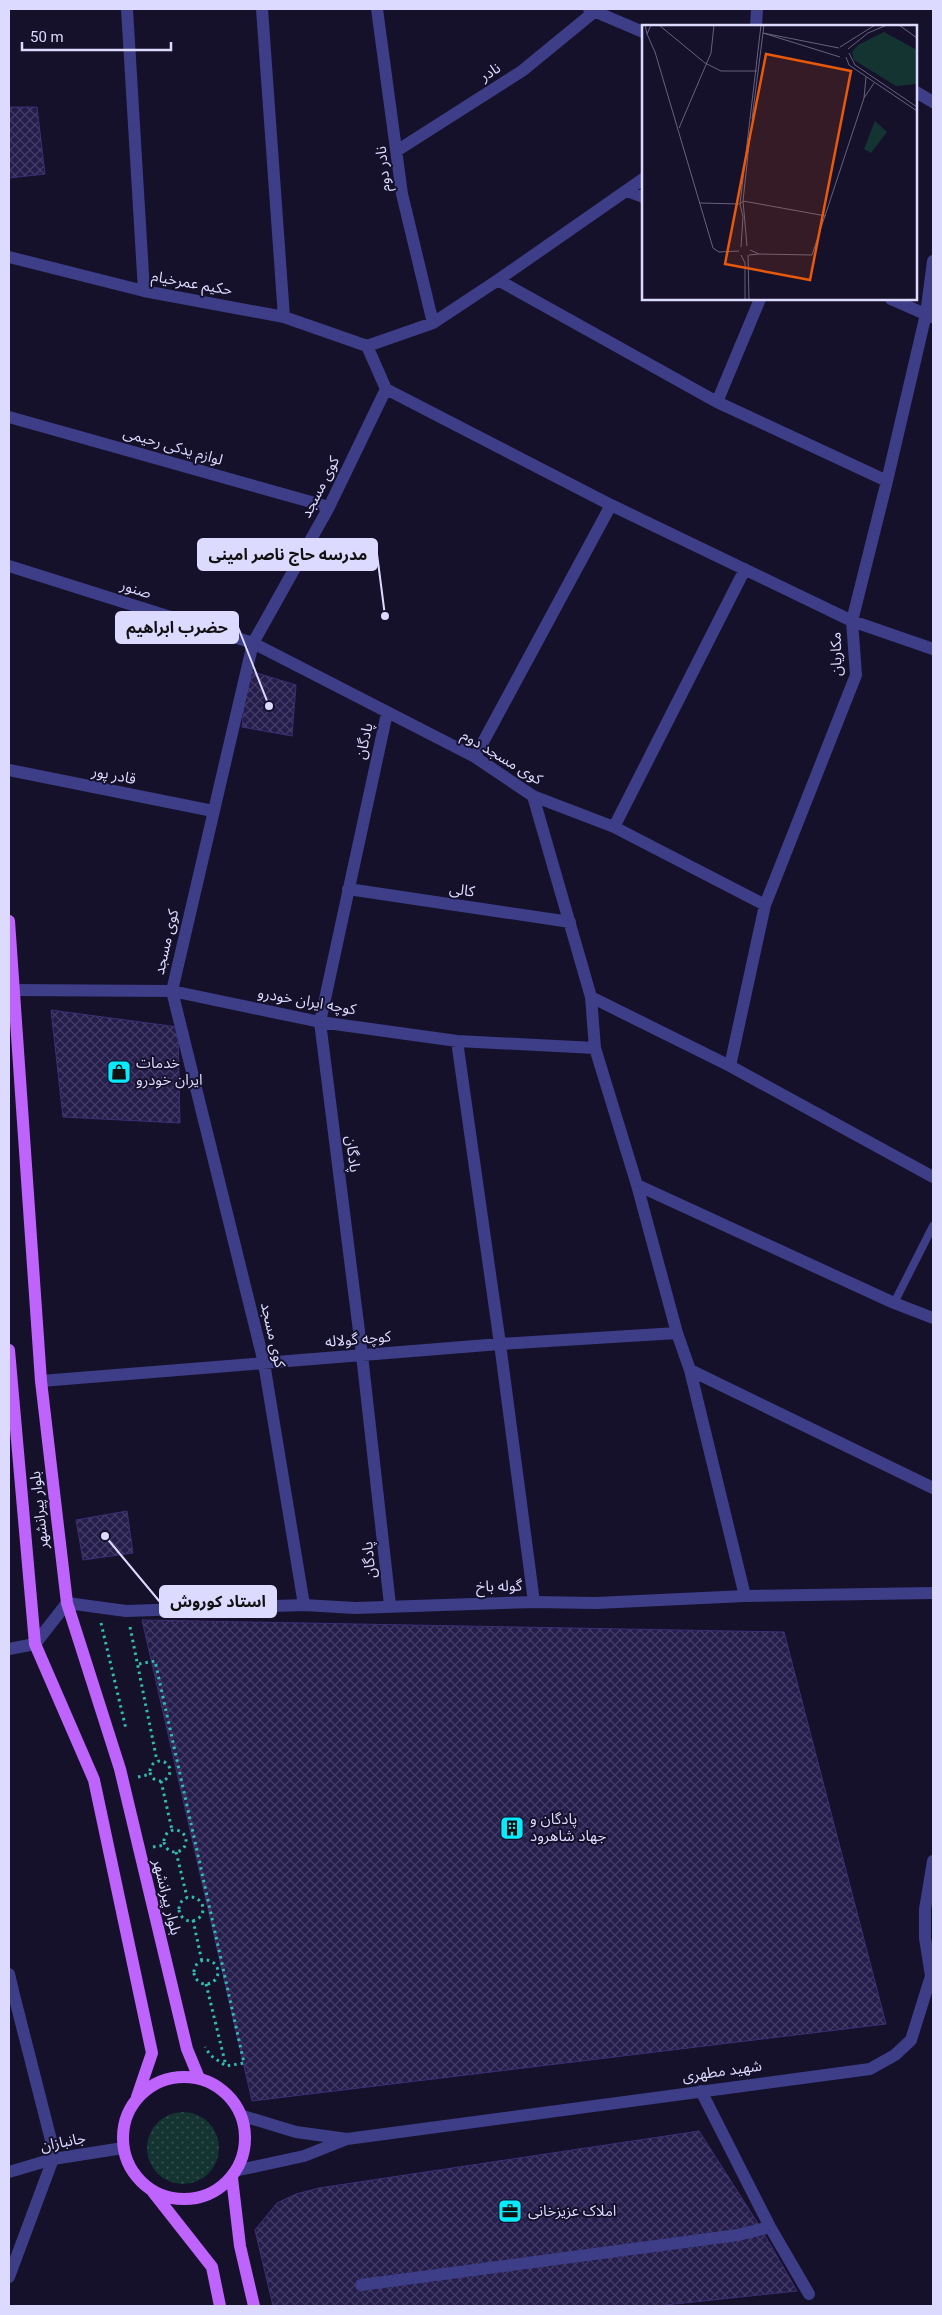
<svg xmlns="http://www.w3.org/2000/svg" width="942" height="2315" viewBox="0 0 942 2315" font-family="Roboto,'Noto Sans Arabic',sans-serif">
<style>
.grass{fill:url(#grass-dots)}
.building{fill:url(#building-cross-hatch);stroke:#3c2f76}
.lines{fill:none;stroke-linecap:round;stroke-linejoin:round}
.path{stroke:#32bbaf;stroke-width:3;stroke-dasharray:2.5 4;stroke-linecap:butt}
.service{stroke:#3d3d88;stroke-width:8}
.minor{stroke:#3d3d88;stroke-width:12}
.tertiary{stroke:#3d3d88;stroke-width:12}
.primary{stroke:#bf63fd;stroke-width:12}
.labels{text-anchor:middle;stroke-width:4;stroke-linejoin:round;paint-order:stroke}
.street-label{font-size:15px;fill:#dddaff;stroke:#15112a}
.poi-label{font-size:15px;fill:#dddaff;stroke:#15112a;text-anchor:start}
.inset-road{fill:none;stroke:#65617f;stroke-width:1}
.view{fill:#e8590c;fill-opacity:0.15;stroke:#e8590c;stroke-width:2.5}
.inset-edge{fill:none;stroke:#dddaff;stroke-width:2.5}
.leader{fill:none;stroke:#dddaff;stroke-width:2}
.callout-dot{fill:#dddaff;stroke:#15112a;stroke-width:2}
.callout{fill:#dddaff;stroke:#dddaff;stroke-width:2}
.callout-label{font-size:16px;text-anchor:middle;font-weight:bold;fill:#111}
</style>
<defs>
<pattern id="grass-dots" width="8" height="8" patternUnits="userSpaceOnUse" patternTransform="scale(1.25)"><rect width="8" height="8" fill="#143432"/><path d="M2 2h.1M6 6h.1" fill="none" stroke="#365151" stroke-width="1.8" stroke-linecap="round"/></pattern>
<pattern id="building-cross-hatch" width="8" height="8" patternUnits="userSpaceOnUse" patternTransform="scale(1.25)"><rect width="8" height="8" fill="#251d4b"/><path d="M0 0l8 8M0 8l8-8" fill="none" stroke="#443d66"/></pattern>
</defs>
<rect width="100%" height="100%" fill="#15112a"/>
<!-- grass -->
<path class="grass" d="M147 2148a36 36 0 1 1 72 0a36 36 0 1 1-72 0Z"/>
<!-- building -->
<path class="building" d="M9,107h28l8,67 -36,4z
M247,670l49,15 -4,51 -50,-9z
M51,1010l127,17 2,96 -117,-6z
M127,1511l6,42 -50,7 -7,-40z
M142,1620l642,12 102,392 -634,77z
M699,2131l60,94 38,66 -141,15h-383l-18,-76 22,-27 19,-9 23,-6z"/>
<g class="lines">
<!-- path -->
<path class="path" d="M101,1623l25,106
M130,1627l27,134
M139,1664l16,-3 89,402 -18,3 -16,-11 -5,-8
M150 1771a10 10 0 1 1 20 0a10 10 0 1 1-20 0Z
M138,1777l13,-3
M161,1781l11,49
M164 1841a11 11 0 1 1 22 0a11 11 0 1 1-22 0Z
M153,1847l12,-2
M176,1852l11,45
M179 1909a12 12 0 1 1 24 0a12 12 0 1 1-24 0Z
M193,1920l9,42
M194 1972a12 12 0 1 1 24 0a12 12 0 1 1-24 0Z
M206,1984l20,82"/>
<!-- service -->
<path class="service" d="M894,1303l39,-77"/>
<!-- minor -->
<path class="minor" d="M127,9l17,282
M262,9l22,308
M377,9l25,185 31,129
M589,9l54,23
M756,26l1,-17
M916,92l17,10
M398,150l124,-79 72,-59
M627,191l16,6
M9,257l135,34 140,26 83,29
M498,280l219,122 170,79
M891,299l41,18
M367,346l66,-23 65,-43 145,-101
M386,389l225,116 241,116 81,28
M717,402l43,-103
M9,417l320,90
M9,566l244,77 222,114 58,39 81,31 151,78
M387,713l-67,309 42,333 28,250
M475,757l136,-252
M9,770l204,41
M533,796l58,201 4,51 42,137 40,148 13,37 55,226
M614,827l131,-258
M348,889l222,33
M14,990l158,1 148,31 137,19 138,7
M591,997l139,69 203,111
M457,1041l43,303 34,258
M730,1066l35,-161 91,-230 -4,-54 35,-140 39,-167 7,-53
M637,1185l257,118 39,15
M690,1370l243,118
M41,1381l459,-37 177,-11
M304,1605l-40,-242 -92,-372 81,-348 76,-136 57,-118 -19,-43
M9,1974l5,21
M9,1995h5l39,153v11l-44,118
M701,2091l69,136 39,67
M361,2285l377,-50 32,-8"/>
<!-- tertiary -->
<path class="tertiary" d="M9,1649l26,-5 32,-41 59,8 178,-6 51,3 179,-6 62,1 149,-7 188,-3
M347,2139l523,-70 25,-14 16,-15 20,-64 -6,-38v-29l8,-48
M239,2170l65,-14 43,-17 -51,-7 -53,-16
M9,2172l44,-13 70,-11"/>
<!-- primary -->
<path class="primary" d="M9,921l32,460 26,222 53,166 67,280 12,29
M9,1350l26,294 59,136 58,273 -15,44
M123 2138a61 61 0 1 1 122 0a61 61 0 1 1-122 0Z
M232,2178l8,68 14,60
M153,2192l59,75 8,39"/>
</g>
<!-- icons -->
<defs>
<g id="shop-square" transform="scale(1.25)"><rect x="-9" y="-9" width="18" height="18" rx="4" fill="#09ebfc" stroke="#15112a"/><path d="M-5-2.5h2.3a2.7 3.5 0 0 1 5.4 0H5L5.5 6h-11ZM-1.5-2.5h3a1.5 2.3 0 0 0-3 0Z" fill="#111"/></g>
<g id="building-square" transform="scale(1.25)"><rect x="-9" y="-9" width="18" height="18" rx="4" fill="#09ebfc" stroke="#15112a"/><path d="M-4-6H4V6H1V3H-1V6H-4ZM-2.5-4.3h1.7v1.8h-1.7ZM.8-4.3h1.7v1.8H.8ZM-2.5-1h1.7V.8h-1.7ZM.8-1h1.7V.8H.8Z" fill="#111"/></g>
<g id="office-square" transform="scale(1.25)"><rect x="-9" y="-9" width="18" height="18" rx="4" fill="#09ebfc" stroke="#15112a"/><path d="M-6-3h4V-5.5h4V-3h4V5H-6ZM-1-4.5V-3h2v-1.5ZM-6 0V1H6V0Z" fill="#111"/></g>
</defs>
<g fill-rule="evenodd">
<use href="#shop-square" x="119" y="1072"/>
<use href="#building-square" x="512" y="1828"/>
<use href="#office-square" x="510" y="2211"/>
</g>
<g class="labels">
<!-- street labels -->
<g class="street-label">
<text transform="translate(490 72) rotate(-32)" y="5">نادر</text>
<text transform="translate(383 169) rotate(-96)" y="5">نادر دوم</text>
<text transform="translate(192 283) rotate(10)" y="5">حکیم عمرخیام</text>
<text transform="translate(173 446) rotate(16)" y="5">لوازم یدکی رحیمی</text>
<text transform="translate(320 487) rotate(-63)" y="5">کوی مسجد</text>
<text transform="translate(136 589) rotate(17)" y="5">صنور</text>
<text transform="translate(836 654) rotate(-91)" y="5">مکاریان</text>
<text transform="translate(364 741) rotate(-78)" y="5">پادگان</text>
<text transform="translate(502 757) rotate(31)" y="5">کوی مسجد دوم</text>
<text transform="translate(114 775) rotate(11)" y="5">قادر پور</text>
<text transform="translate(462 890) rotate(8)" y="5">کالی</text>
<text transform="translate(166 942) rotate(-77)" y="5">کوی مسجد</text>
<text transform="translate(307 1001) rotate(10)" y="5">کوچه ایران خودرو</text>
<text transform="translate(353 1154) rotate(83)" y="5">پادگان</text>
<text transform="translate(273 1335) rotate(77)" y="5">کوی مسجد</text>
<text transform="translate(358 1339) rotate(-5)" y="5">کوچه گولاله</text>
<text transform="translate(39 1510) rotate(-96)" y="5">بلوار پیرانشهر</text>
<text transform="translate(369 1560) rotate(-96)" y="5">پادگان</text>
<text transform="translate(499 1586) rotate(-1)" y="5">گوله باخ</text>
<text transform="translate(167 1897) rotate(76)" y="5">بلوار پیرانشهر</text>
<text transform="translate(722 2071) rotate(-8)" y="5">شهید مطهری</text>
<text transform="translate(63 2142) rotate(-11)" y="5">جانبازان</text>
</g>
<!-- poi labels -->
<g class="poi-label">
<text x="136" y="1068">خدمات<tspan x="136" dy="17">ایران خودرو</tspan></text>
<text x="530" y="1824">پادگان و<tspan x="530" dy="17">جهاد شاهرود</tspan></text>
<text x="528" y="2216">املاک عزیزخانی</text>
</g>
</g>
<!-- overview -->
<g transform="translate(642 25)">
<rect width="275" height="275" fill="#15112a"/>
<path d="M242,7l33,18v34l-21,2 -42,-26 -2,-8 6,-7z" fill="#143432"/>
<path d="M233,96l12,11 -16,21 -7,-4z" fill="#143432"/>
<path class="inset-road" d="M3,0l2,9 4,-9M17,0l46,38 16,8h36M257,0l18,13M121,8l77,24M121,8l76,15M5,9l8,18 58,196 6,4 20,-1M198,22l35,-22M206,24l20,-16 19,-8M207,28l6,12 62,42M204,32l3,8 68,46M224,52l-2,21 10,-15M110,94l12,-94M37,103l32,-75 3,-28M58,178l40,1 3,-3 83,15M105,221l-4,-45 7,-65M99,222l2,-30 -3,-13 21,-179M117,229l53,1 52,-157M99,230l4,8v37M106,230l1,45M107,230l10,-1 -9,-4"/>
<path class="view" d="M124,29l85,17 -41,209 -85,-16z"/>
<rect width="275" height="275" class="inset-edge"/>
</g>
<!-- callouts -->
<path class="leader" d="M385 616L377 554M269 706L238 627M105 1536L160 1602"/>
<g class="callout-dot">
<circle cx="385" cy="616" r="5"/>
<circle cx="269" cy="706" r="5"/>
<circle cx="105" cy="1536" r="5"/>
</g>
<g class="callout">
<rect x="198" y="539" width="179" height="31" rx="5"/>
<rect x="116" y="612" width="122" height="31" rx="5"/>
<rect x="160" y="1586" width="116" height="31" rx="5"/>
</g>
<g class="callout-label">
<text x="288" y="560">مدرسه حاج ناصر امینی</text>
<text x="177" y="633">حضرب ابراهیم</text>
<text x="218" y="1607">استاد کوروش</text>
</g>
<!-- border -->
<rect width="942" height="2315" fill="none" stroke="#dddaff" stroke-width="20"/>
<!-- scale -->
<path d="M22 42v8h149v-8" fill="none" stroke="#dddaff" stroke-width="2.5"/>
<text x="30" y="42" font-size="15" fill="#dddaff" stroke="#15112a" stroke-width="4" paint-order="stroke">50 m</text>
</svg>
